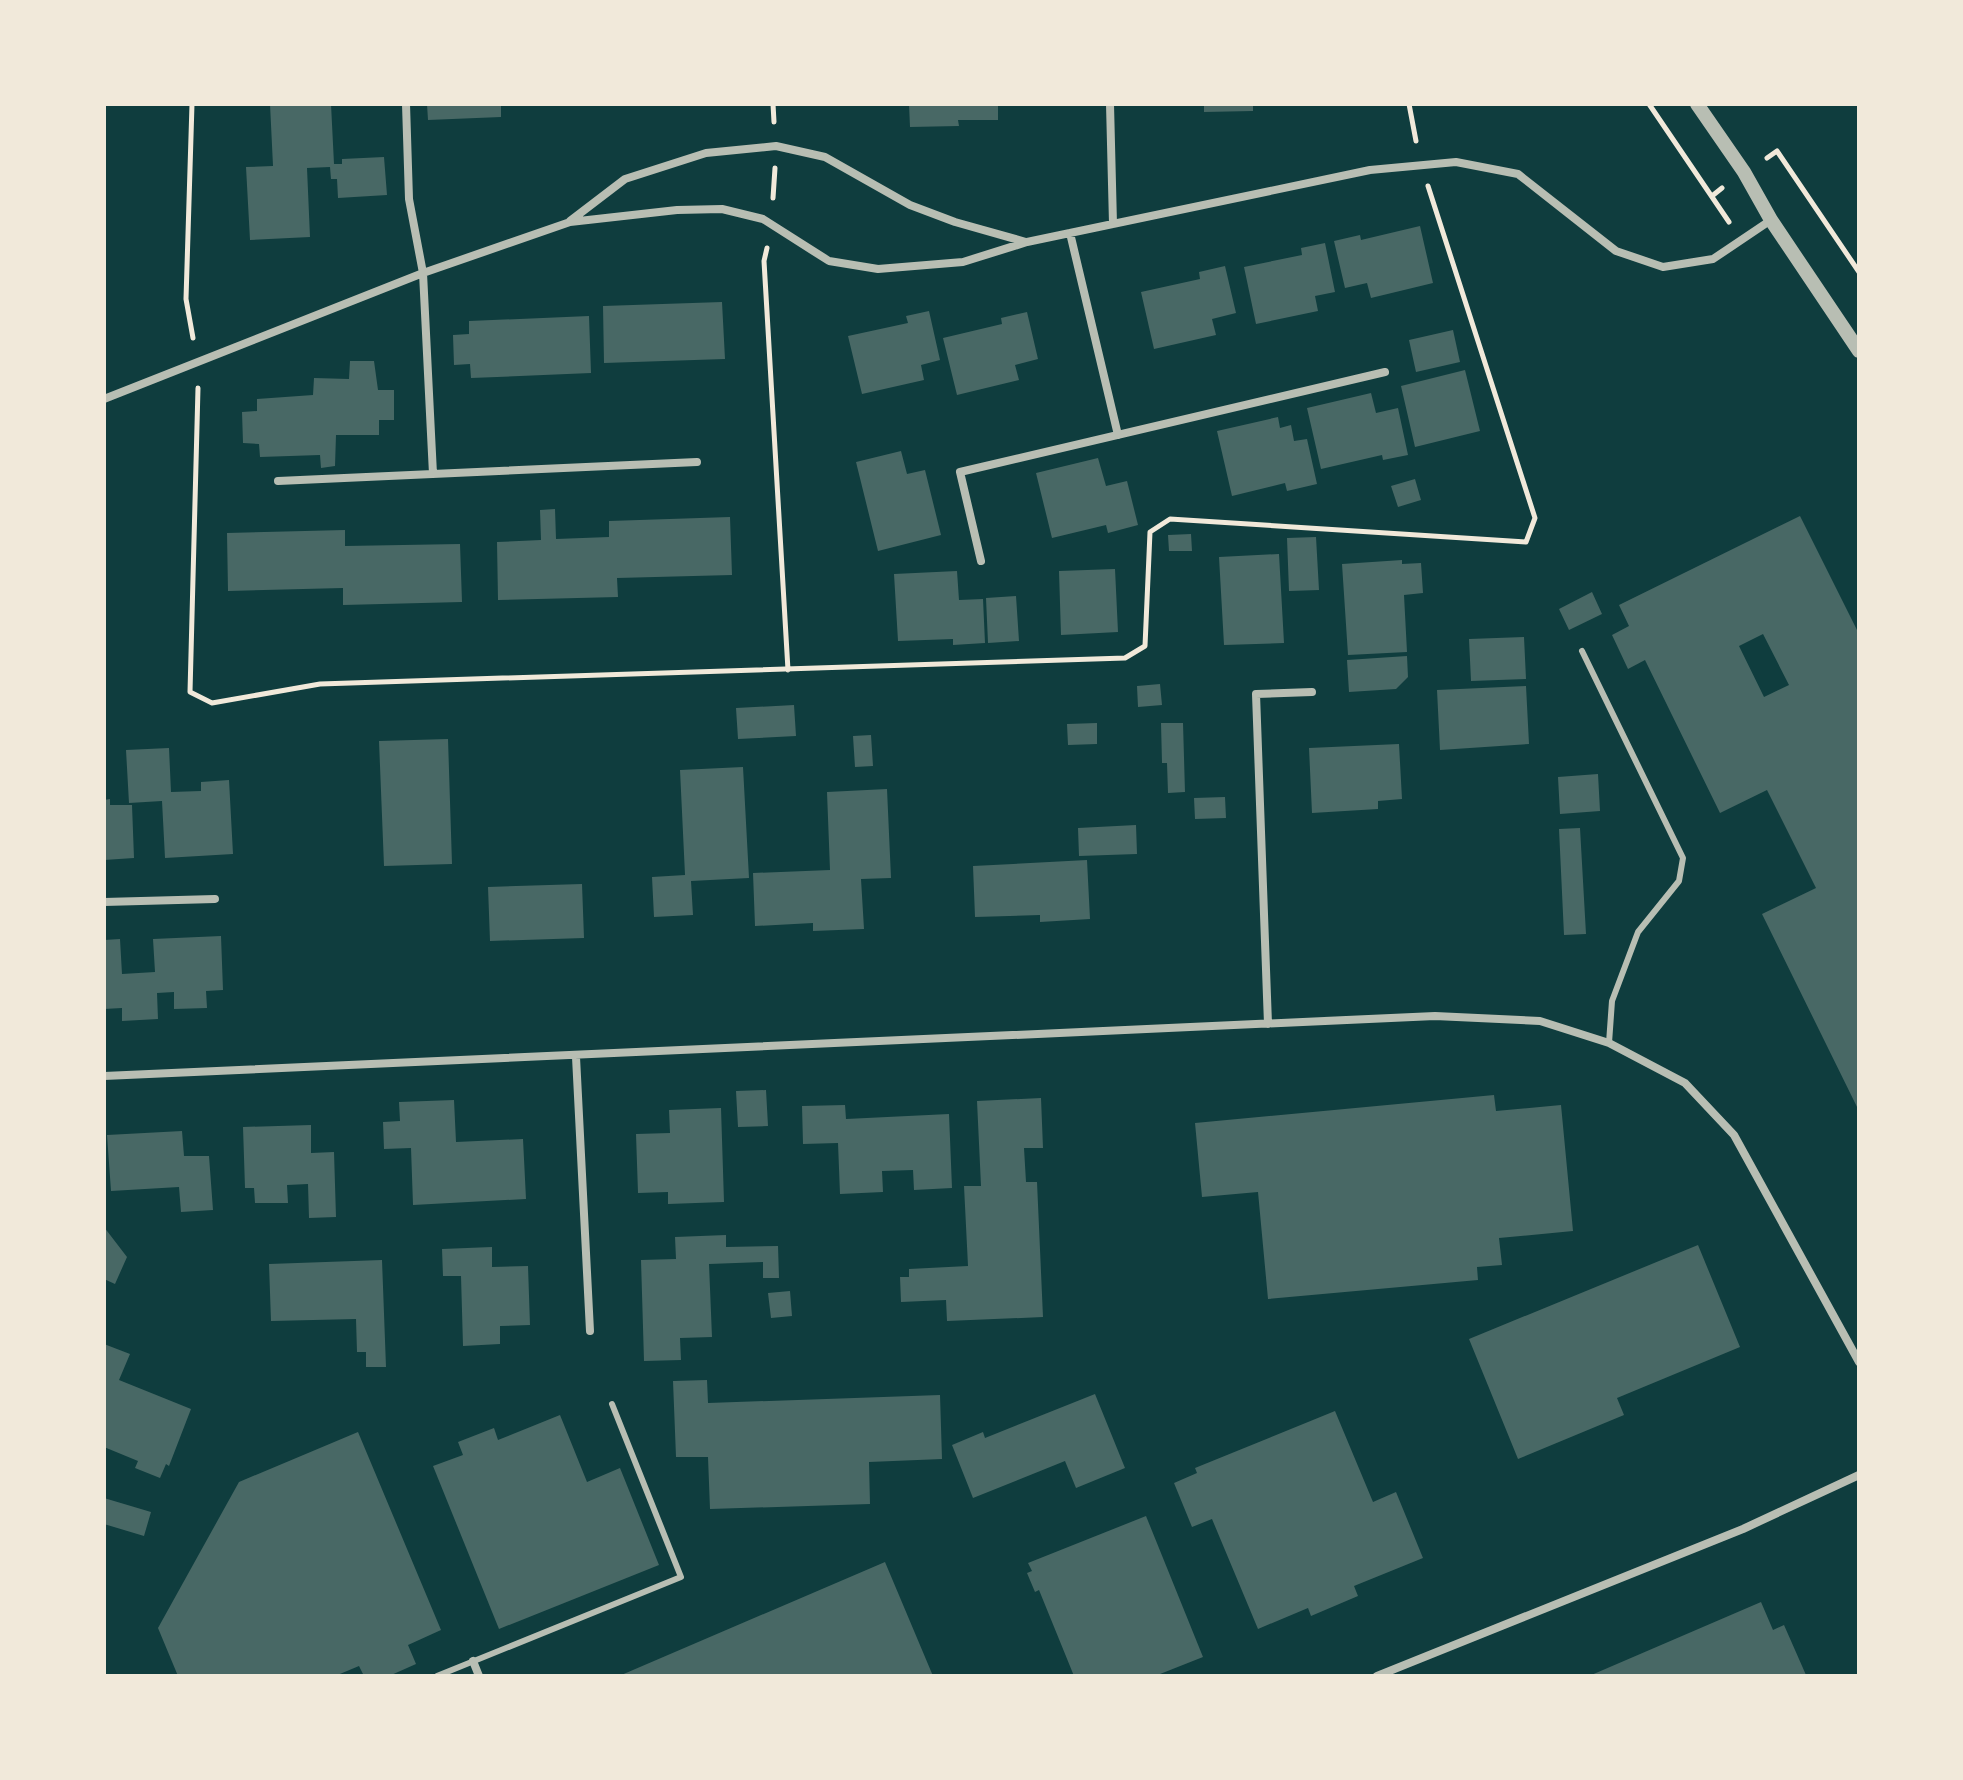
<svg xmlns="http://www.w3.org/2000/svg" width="1963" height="1780" viewBox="0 0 1963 1780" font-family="'Roboto Condensed',sans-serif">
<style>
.building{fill:#486865;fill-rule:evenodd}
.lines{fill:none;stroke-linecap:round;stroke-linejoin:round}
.path{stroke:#f1e9da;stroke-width:5}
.service{stroke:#b8beb3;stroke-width:6}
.minor{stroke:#b8beb3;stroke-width:8}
.tertiary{stroke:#b8beb3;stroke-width:14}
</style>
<rect width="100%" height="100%" fill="#0f3d3e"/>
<!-- building -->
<path class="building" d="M270,104h61l3,60h8v-5l42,-2 3,38 -49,3 -1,-19h-6l-1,-12 -23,1 3,69 -60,3 -4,-73 27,-1z
M427,104h74v13l-73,3z
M909,104h89v16h-40l1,6 -49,1z
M1204,104h49v7l-49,1z
M1420,226l13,57 -62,15 -4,-15 -22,5 -11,-47 26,-6 1,5z
M1325,243l10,49 -20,4 3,15 -62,13 -12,-57 58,-12 -1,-7z
M1225,266l11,47 -24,6 4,16 -62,14 -13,-57 59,-13 -1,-7z
M722,302l3,57 -121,4 -1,-57z
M929,311l11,49 -19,5 3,15 -62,14 -14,-58 60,-13 -2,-7z
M1027,312l11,47 -23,6 4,15 -62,15 -14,-57 59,-14 -1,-6z
M589,316l2,57 -120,5 -1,-14 -16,1 -1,-30 16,-1v-13z
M1453,330l7,32 -44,10 -7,-32z
M350,361h24l4,29h16v30h-15v15h-43l-1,31 -14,2 -1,-13 -60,2 -1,-13 -16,-1 -1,-31 15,-1v-12l56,-4 1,-17 35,1z
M1465,370l15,61 -65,16 -14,-61z
M1371,393l5,20 22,-5 10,47 -25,5 -1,-5 -61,14 -14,-61z
M1278,417l2,11 11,-3 3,16 13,-2 10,45 -30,7 -2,-8 -53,13 -15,-65z
M901,451l6,23 18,-4 16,65 -63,16 -22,-89z
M1098,458l8,28 21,-5 11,44 -30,8 -2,-8 -54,13 -16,-65z
M1415,479l6,21 -23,7 -7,-21z
M555,509l1,30 53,-2v-16l121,-4 2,58 -115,3 1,19 -120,3 -1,-58 44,-2 -1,-30z
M1800,516l59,118v477l-97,-197 54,-26 -49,-98 -47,23 -75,-153 -17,9 -16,-34 17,-9 -10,-21zM1763,634l26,51 -25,12 -25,-51z
M345,530v16l115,-2 2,58 -119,3v-17l-115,3 -1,-58z
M1191,534l1,17h-23l-1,-16z
M1316,537l3,53 -30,1 -2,-53z
M1279,554l5,89 -60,2 -5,-88z
M1402,560v4l19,-1 2,30 -19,2 3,57 -59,3 -6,-91z
M1115,569l3,63 -57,3 -2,-64z
M957,571l2,29 24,-1 2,44 -32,2v-6l-55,2 -4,-67z
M1592,592l10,22 -33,16 -10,-21z
M1016,596l3,45 -31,2 -2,-45z
M1524,637l2,42 -55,2 -2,-42z
M1407,656l1,21 -12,12 -47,3 -2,-32z
M1160,684l2,21 -24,2 -1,-21z
M1526,686l3,58 -89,6 -3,-60z
M794,705l2,31 -58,3 -2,-31z
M1097,723v21l-29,1 -1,-21z
M1161,723h22l2,69 -17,1 -1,-30h-5z
M871,735l2,31 -18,1 -2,-31z
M448,739l4,125 -68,2 -5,-125z
M1399,744l3,55 -24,2v8l-66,4 -3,-65z
M169,748l2,44 30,-1v-9l28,-2 4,74 -68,4 -3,-57 -33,2 -3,-53z
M743,767l6,111 -58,3 2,34 -39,2 -2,-40 33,-2 -5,-105z
M1598,774l2,37 -40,3 -2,-37z
M887,789l4,89 -30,1 3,50 -51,2v-8l-58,3 -2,-53 77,-3 -3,-78z
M1225,797l1,21 -31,1 -1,-21z
M110,799v6h22l2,53 -30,2v-60z
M1136,825l1,29 -58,2 -1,-28z
M1580,828l6,106 -22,1 -5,-106z
M1087,860l3,59 -50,3v-7l-65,2 -2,-51z
M582,884l2,54 -94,3 -2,-54z
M221,936l2,54 -17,1 1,17 -33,1v-17l-17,1 1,26 -36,2v-13l-18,1v-69l16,-1 2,35 33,-2 -2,-33z
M766,1090l2,36 -30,1 -2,-36z
M1494,1095l2,16 65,-6 12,126 -74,7 3,27 -25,2 1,13 -210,19 -10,-107 -56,5 -7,-74z
M1041,1098l2,50h-19l2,34h11l6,135 -96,4 -1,-21 -45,2 -1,-25h9v-8l59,-3 -4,-80h17l-4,-85z
M454,1100l2,42 67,-3 3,60 -113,6 -2,-57 -27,1 -1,-27 17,-1 -1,-19z
M845,1105l1,14 103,-5 3,74 -38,2 -1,-20 -31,1 1,21 -43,2 -2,-51 -35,1 -1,-38z
M721,1108l3,94 -56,2v-12l-30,1 -2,-59 34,-1 -1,-23z
M311,1125v28l23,-1 2,65 -27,1 -1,-34 -21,1 1,18h-33l-1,-15h-9l-2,-61z
M182,1131l2,25h25l4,54 -32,2 -2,-25 -68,4 -4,-56z
M104,1227l23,30 -12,27 -11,-5z
M726,1235v12l52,-1 1,32h-16v-16l-54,2 3,73 -32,1 1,22 -37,1 -3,-101 35,-1 -1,-22z
M1698,1245l42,102 -123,51 7,17 -106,44 -49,-120z
M492,1247v20l36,-1 2,59 -30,1v18l-37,2 -2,-70h-18l-1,-27z
M382,1260l4,107h-20v-15h-9l-1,-33 -85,2 -2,-57z
M790,1291l2,25 -21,2 -3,-25z
M104,1344l26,10 -11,26 72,29 -22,57 -3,-2 -6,14 -25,-10 3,-7 -34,-14z
M707,1380l1,23 232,-8 2,64 -73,3 1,42 -160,5 -2,-52h-32l-3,-76z
M1095,1394l30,74 -49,20 -11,-27 -92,37 -21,-53 31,-13 2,6z
M1335,1411l38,91 23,-10 27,66 -69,28 4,10 -47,20 -3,-8 -50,21 -46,-110 -20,8 -18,-44 23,-10 -2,-5z
M560,1415l27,67 33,-14 39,97 -160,64 -66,-163 30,-11 -5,-13 36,-14 4,12z
M358,1432l83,198 -33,15 8,19 -27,12h-25l-5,-10 -24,10h-157l-20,-48 81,-146z
M104,1498l47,14 -7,24 -40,-12z
M1146,1516l57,141 -48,19h-81l-35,-86 -4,2 -8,-19 5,-2 -4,-8z
M885,1562l48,114h-314z
M1761,1602l12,28 11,-5 22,50 -217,1z"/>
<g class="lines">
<!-- path -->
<path class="path" d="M192,104l-6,195 7,39
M773,104l1,18
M1409,104l7,37
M1649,104l80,118
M1767,158l10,-7 82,121
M1712,196l10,-8
M773,198l2,-30
M767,248l-3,13 24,409
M198,388l-8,304 22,11 108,-19 805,-26 20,-12 5,-114 20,-13 356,23 9,-24 -107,-332"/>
<!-- service -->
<path class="service" d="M1582,651l101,207 -4,23 -41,51 -26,69 -3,42
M437,1676l244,-99 -69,-173"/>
<!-- minor -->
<path class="minor" d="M406,104l3,95 14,74 10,201
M1110,104l3,120
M570,221l55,-42 81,-26 70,-7 49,11 85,48 45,17 71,20
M1070,233l48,202
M104,399l319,-126 147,-51 107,-12 45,-1 41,10 66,42 49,8 85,-7 64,-20 343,-72 86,-8 62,12 98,77 47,16 50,-8 58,-39
M278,481l419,-19
M981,561l-21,-89 425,-100
M104,902l111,-3
M1268,1024l-12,-330 56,-2
M576,1057l14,274
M104,1076l1331,-60 105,5 69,22 76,40 49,52 125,227
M473,1661l6,15
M1377,1676l366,-147 116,-54"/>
<!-- tertiary -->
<path class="tertiary" d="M1697,104l47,68 27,48 88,131"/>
</g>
<!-- border -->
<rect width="1963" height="1780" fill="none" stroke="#f1e9da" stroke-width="212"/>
</svg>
